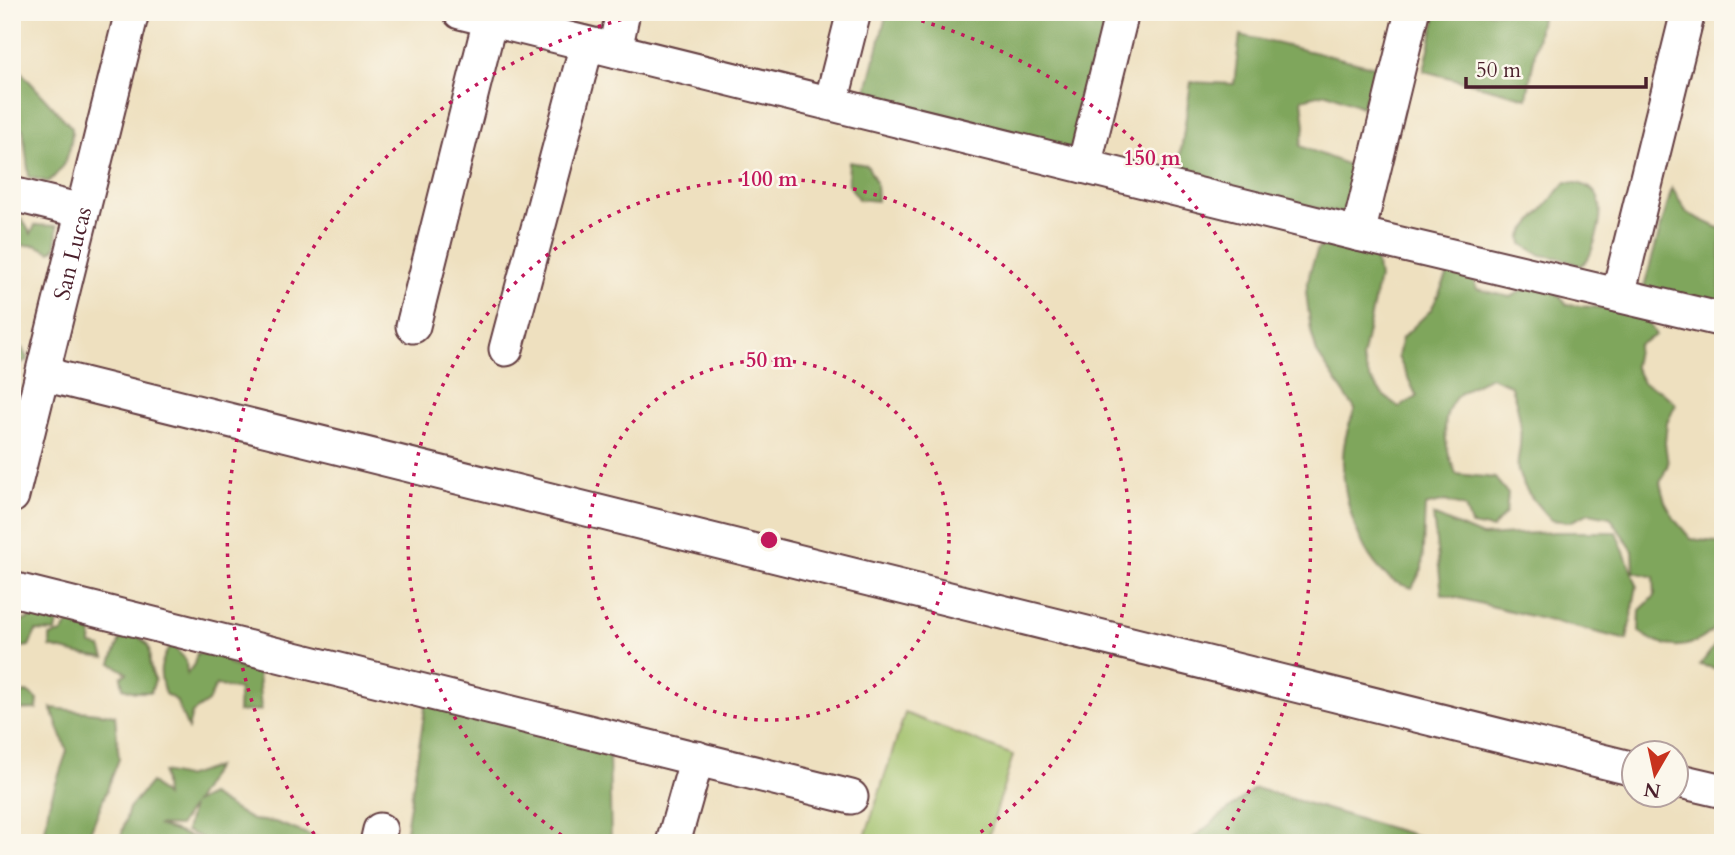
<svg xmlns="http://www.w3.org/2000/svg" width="1735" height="855" viewBox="0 0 1735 855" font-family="Cardo,serif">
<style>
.green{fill:#9fbf68;stroke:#746f4a;stroke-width:2}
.forest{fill:#7fa65c;stroke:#646244;stroke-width:2}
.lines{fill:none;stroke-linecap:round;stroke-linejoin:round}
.minor-casing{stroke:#633c41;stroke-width:37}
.minor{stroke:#fff;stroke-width:33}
.ring{fill:none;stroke:#c2185b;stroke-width:3.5;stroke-dasharray:3.5 7}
.labels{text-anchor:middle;stroke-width:5;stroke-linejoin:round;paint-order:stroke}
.street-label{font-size:23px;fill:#4a1f2b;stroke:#fbf7ec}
.centre{fill:#c2185b;stroke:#fbf7ec;stroke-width:3.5}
.ring-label{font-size:21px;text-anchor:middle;font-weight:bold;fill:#c2185b;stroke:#fbf7ec;stroke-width:5;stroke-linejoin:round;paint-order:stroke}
</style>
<rect width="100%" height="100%" fill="#fbf7ec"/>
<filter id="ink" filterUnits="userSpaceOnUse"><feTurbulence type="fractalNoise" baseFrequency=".0143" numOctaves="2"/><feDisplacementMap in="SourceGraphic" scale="14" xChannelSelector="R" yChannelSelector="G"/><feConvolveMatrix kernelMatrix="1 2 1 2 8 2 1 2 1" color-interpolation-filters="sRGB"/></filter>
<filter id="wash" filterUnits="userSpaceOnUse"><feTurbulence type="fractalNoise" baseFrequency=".00686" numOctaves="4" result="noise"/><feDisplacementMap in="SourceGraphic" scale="28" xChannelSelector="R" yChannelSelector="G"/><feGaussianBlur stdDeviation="1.57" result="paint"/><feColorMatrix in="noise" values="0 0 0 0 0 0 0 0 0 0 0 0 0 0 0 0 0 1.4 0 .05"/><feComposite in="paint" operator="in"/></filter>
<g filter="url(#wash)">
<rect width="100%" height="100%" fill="#eee0bf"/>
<!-- green -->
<path class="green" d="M905,713l108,42 -26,88h-99l-23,-6z"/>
<!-- forest -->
<path class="forest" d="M887,12h230l-34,141 -220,-48z
M1437,12h105l-15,86 -103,-27z
M1240,35l137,32 -15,40 -35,-14 -25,6 3,28 -5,19 54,21 -11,47 -166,-36 14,-96 43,2z
M12,62l60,66c0,22 -6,40 -24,54l-19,-5 -6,-48 -11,-4z
M849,162l18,3 9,17 1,19 -19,-2 -10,-16z
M1566,182c42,1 38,32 28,62 -4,10 -4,16 -14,22l-19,-8 -20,-3 -19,-11 -1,-7 5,-8z
M1672,188l15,25 34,16 -2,83 -76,-22z
M12,213l10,6 9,15 4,-9 22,1 -1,21 -5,5 -16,-7 -23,1z
M1338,244l19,4 19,10 3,20 -17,81 8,20 13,16 16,12 18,-10 -19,-40 4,-19 29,-28 17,-36 24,2 5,13 33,8 25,-13 19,6 13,15 40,3 39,10 10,17 -18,10 -4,21 9,17 17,7 16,14 -9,19 -2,20 3,21 -8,19 5,19 10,18 16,19 32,4c0,18 3,51 0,67 -7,27 -36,43 -64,33 -7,-2 -13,-7 -20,-11l1,-22 15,-14 -1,-19 -20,-5 -1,-21 -23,-34 -21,-4 -19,9 -19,-2c-13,-14 -28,-30 -33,-49 -2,-9 2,-19 2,-27 2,-22 -2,-39 -10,-59l-19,-8c-12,6 -29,12 -37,23 -16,21 -7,53 2,74l39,4 13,16 -2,19 -14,16 -21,-4 -6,-18 -20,-6 -20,5 -3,63 -10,19c-6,-2 -15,-4 -20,-8 -35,-24 -54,-94 -48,-134 2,-13 6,-25 11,-37l-38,-56 -6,-22 -5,-39 4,-21 8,-23z
M12,348h10l6,12 -16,6z
M1433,515l49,21 73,-4h61l21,53 -10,55 -185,-46z
M38,615l20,7 -2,10 -20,-1 -7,15 -16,2 -1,-23z
M79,617l13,12 -1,16 10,2 4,11 -27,-4 -28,-7v-11l12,-3 7,-11z
M124,629c42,21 16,20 31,51l-4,12h-16l-12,-4 -2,-11 6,-4 -16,-10z
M1723,635v35l-23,-5z
M171,644l15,16 1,14 7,-10 3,-11 24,3 10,9 27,8 3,37 -23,2 1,-22 -23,-5 -8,17 -16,11 -4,16 -12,-29 -11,-6c-7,-22 -6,-30 6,-50z
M27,692l11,8 -1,9 -25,1v-16z
M426,702l183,50 2,91h-207z
M51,708l64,7 4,44 -33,84h-43l6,-39 18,-53z
M216,767l-22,36 16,-8 42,25 23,2 56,21h-117l-28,-12 6,-25 -13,20 -22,-1 52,18h-90l10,-35 22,-26 14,14 -2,-24 22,5z
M1255,788l186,55h-254z"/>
</g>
<g filter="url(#ink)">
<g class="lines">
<!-- minor casing -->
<g class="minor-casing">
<g id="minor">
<path d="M460,12l898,222 365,86"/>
<path d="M615,50l8,-38"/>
<path d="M831,103l23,-91"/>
<path d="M1084,166l38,-154"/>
<path d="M12,194l70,17"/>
<path d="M1358,234l54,-222"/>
<path d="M1618,295l70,-283"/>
<path d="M413,326l77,-306"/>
<path d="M506,349l81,-305"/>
<path d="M43,374l1591,395"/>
<path id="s1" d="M12,496l120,-484"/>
<path d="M12,589l839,208"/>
<path d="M1676,780l47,11"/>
<path d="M377,843l3,-13"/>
<path d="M673,843l24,-85"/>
</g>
</g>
<!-- minor -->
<use href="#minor" class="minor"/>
</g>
</g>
<!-- distance rings -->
<g class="ring">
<circle cx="769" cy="540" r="180"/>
<path d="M570 841A361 361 0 1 1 968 841"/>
<path d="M320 843A541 541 0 0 1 647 13M891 13A541 541 0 0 1 1218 843"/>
</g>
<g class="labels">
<!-- street labels -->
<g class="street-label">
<text dy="8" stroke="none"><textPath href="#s1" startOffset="250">San Lucas</textPath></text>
</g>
</g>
<circle cx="769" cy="540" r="10" class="centre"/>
<g class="ring-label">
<text x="1152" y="165">150 m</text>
<text x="769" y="186">100 m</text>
<text x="769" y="367">50 m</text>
</g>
<!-- margin -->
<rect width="1735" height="855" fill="none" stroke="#fbf7ec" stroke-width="42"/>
<!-- north arrow -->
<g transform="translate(1655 774) rotate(189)"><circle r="33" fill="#fbf7ec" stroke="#b4a19f" stroke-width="2"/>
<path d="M0-5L12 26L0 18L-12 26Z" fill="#c8321e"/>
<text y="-10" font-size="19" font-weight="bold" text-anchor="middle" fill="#4a1f2b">N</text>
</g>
<!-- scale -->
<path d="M1466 77v10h180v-10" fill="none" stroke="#4a1f2b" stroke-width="3.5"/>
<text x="1476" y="77" font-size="21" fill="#4a1f2b" stroke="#fbf7ec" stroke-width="5" paint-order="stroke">50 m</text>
</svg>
